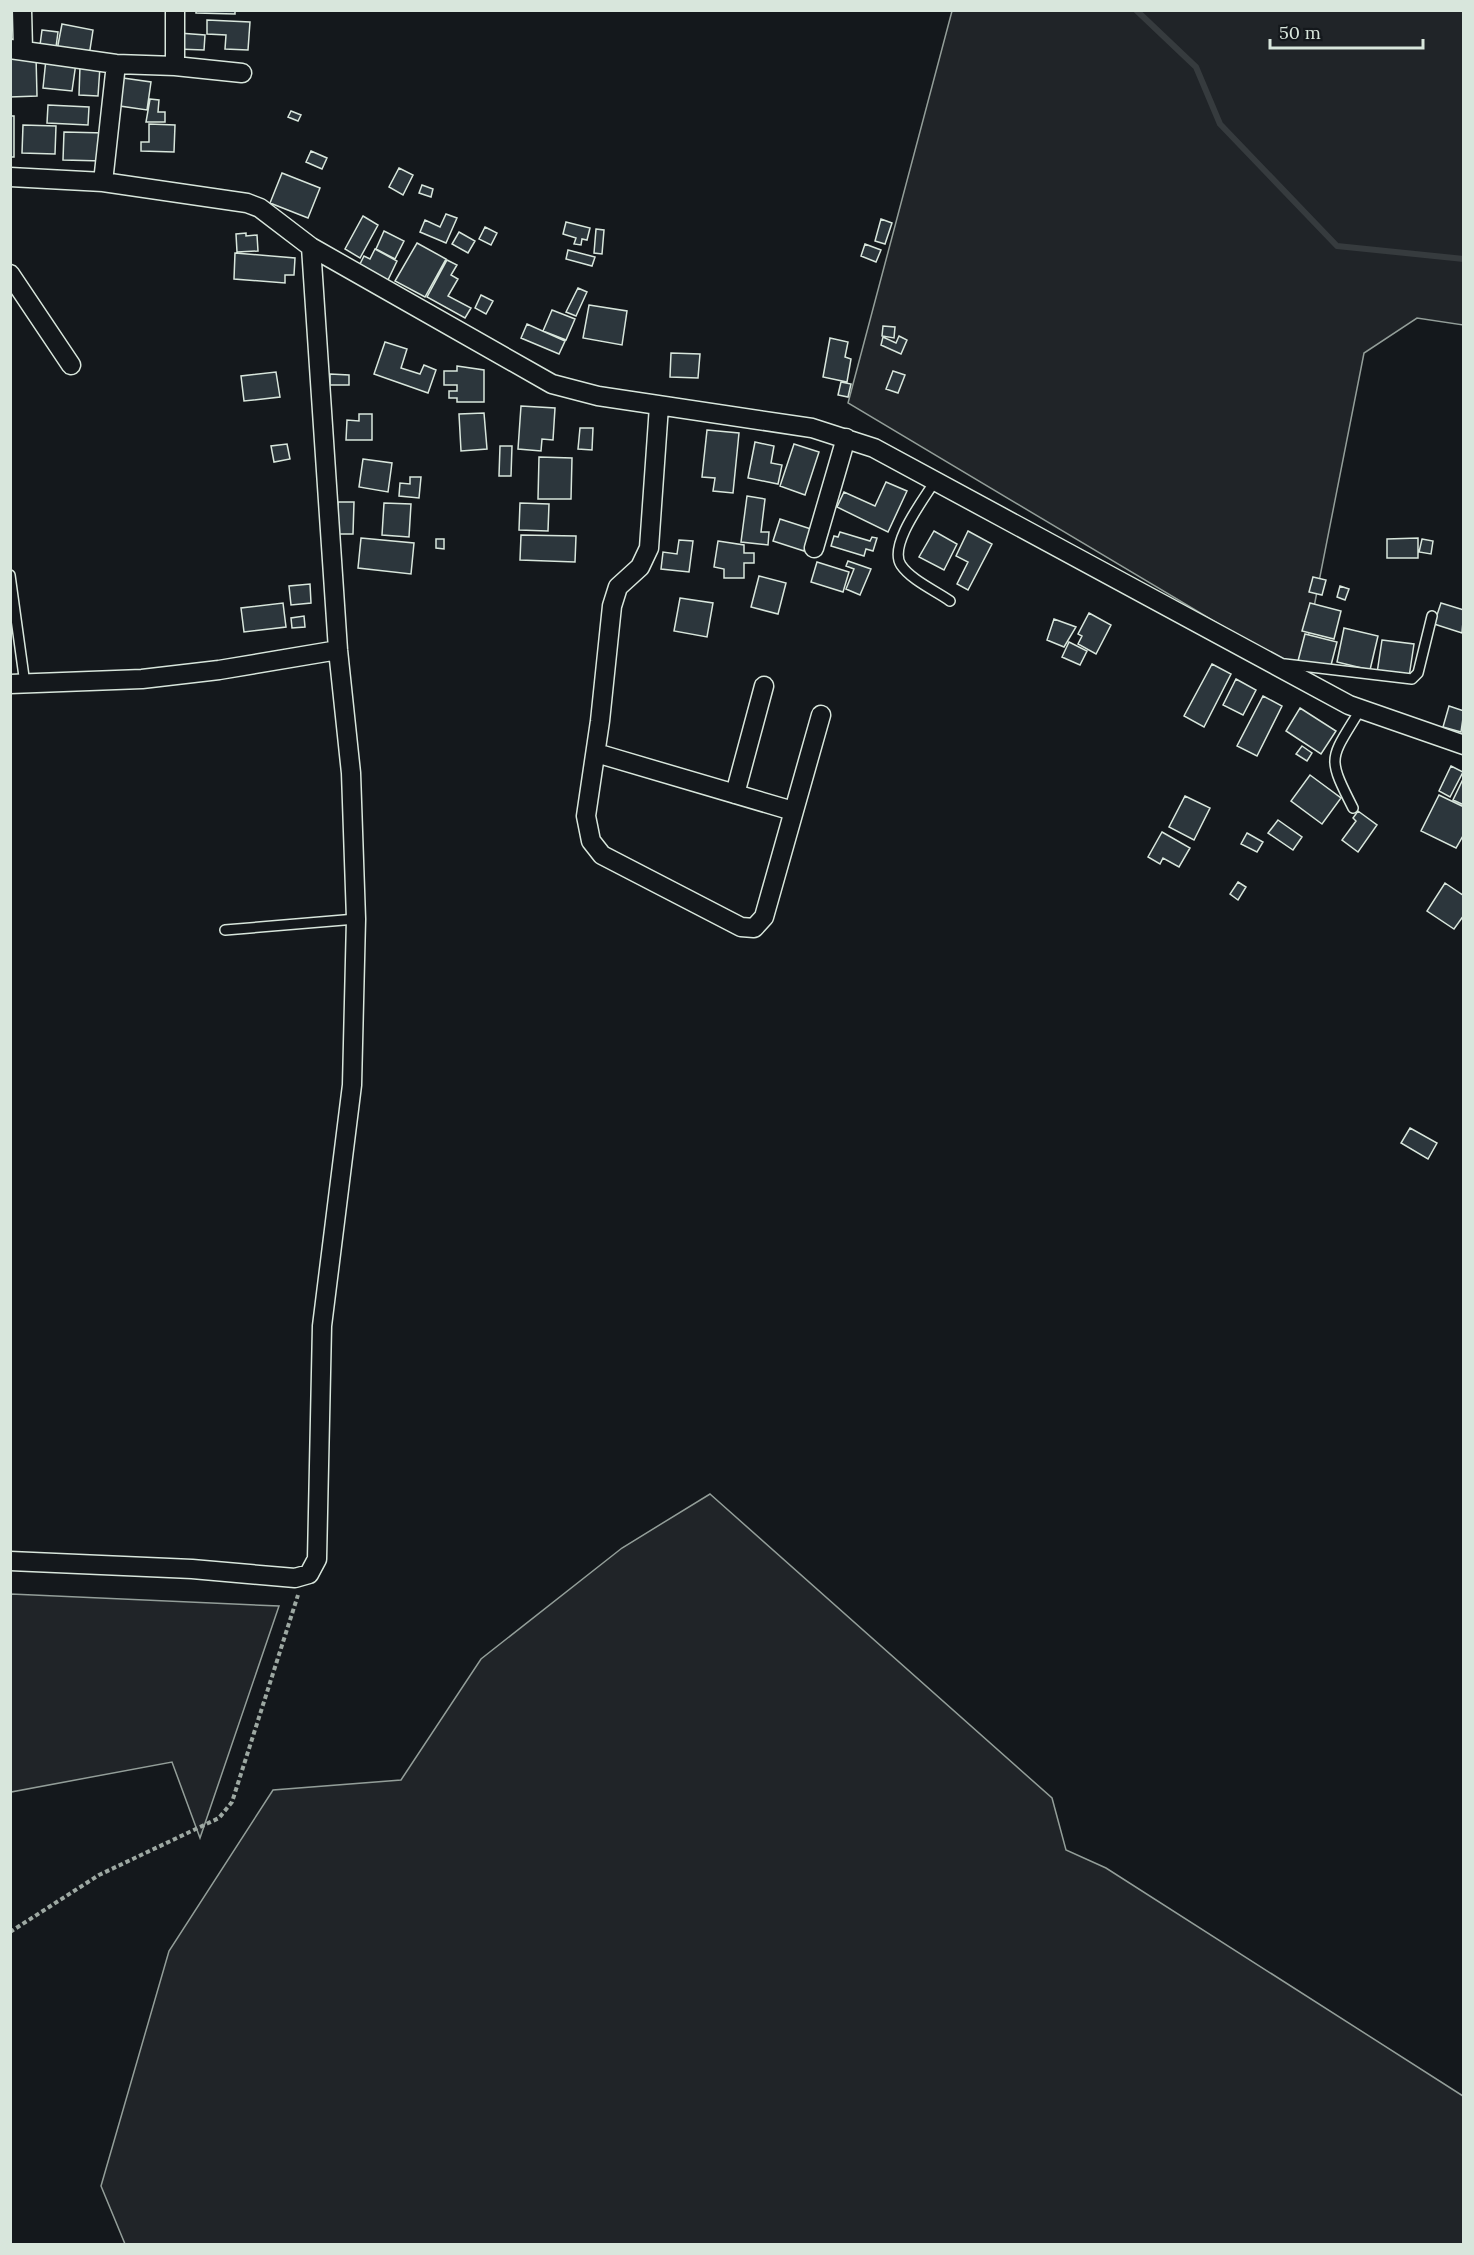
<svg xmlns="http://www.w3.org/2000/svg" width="1474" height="2255" viewBox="0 0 1474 2255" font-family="Lora,serif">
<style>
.green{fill:#202428;stroke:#939e99;stroke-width:1.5}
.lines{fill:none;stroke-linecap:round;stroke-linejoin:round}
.stream{stroke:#363b3e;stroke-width:6}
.building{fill:#2c363c;stroke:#d8e6dc;stroke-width:1.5}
.service-casing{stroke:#d8e6dc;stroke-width:12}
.minor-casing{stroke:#d8e6dc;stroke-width:21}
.path{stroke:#9da8a2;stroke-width:4;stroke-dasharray:4.5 3;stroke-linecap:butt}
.service{stroke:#14181c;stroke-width:9}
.minor{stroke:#14181c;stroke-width:18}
</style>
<rect width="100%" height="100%" fill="#14181c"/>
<!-- green -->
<path class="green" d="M952,11h511v314l-46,-7 -53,35 -63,320 -453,-270z
M710,1494l342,304 14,52 40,18 357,228v148h-1338l-24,-58 68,-235 104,-161 128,-10 80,-121 141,-111z
M11,1594l268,12 -79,232 -28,-76 -161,30z"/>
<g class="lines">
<!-- stream -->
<path class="stream" d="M1136,10l60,57 24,57 117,122 127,13"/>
</g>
<!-- building -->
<path class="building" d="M196,10h39v4l-39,-1z
M207,20l43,2 -2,28 -23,-1 1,-14 -19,-1z
M62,24l31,6 -4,26 -32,-6z
M42,30l16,2 -2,15 -16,-2z
M179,33l26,2 -1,15 -26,-1z
M36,56l1,40 -27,1v-40z
M46,59l30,4 -4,28 -29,-3z
M80,66l20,1 -2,29 -19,-1z
M123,78l28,4 -4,28 -27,-4z
M150,99l9,1 -1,12h7v10h-19z
M48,105l41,2 -1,18 -41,-2z
M291,111l10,4 -3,6 -10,-4z
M10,116h4v41h-4z
M149,124l26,1 -1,27 -33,-1v-9h8z
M23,125l33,1 -1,28 -33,-1z
M64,132l41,1 -2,28 -40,-1z
M311,151l16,7 -5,11 -16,-7z
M399,168l14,7 -10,20 -14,-8z
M282,173l38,15 -12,30 -38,-15z
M422,185l11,4 -2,8 -12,-4z
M446,214l11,4 -11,25 -26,-11 5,-12 15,7z
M363,216l15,9 -18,33 -15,-9z
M881,219l11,4 -7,21 -10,-3z
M566,222l24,6 -3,12 -5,-1 -1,6 -7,-1 2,-6 -13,-4z
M485,227l12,6 -6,12 -12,-6z
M596,229l8,1 -2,24 -8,-1z
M384,231l20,10 -9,18 -19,-10z
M459,232l16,9 -7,12 -16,-9z
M246,233v3l11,-1 1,16 -21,1 -1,-18z
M417,243l29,16 -21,38 -30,-16z
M865,244l16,6 -5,12 -15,-6z
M375,249l22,12 -10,21 -29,-14 6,-12 6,3z
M568,250l27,7 -3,9 -26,-7z
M235,253l60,5 -1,17h-9v8l-51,-4z
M447,260l10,5 -6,10 7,4 -10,17 23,12 -6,10 -38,-21z
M578,288l9,4 -11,24 -10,-4z
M481,295l12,6 -7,13 -11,-6z
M589,305l38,6 -5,34 -39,-7z
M552,310l23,9 -9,21 -23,-9z
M527,324l38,17 -6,13 -38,-16z
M883,326l12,1 -1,11 -12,-2z
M899,336l8,4 -6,14 -20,-9 2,-8 13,6z
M830,338l18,4 -3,15 6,2 -4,23 -24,-5z
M385,342l22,7 -6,19 19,6 4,-9 12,5 -8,23 -54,-19z
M671,353l29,1 -2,24 -28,-1z
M457,366l27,4v32h-27v-4h-8v-7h8v-6h-13v-14h13z
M893,371l12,4 -7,18 -12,-4z
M276,372l4,25 -36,4 -3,-25z
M330,374l19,1v10h-19z
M841,382l10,2 -3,13 -10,-2z
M521,406l34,2 -2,32 -11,-1 -1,12 -23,-2z
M484,413l3,36 -26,2 -2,-37z
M359,414h13v26h-26l1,-20 12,1z
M580,428h13l-1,22 -14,-1z
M707,430l32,3 -6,60 -20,-2 2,-13 -13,-1z
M755,442l19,4 -3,17 11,2 -4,19 -30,-6z
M287,444l3,15 -16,3 -3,-16z
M794,444l25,8 -14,43 -25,-9z
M500,446h12l-1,30h-12z
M539,457l33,1 -1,41h-33z
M363,459l29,4 -4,29 -29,-5z
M410,477h11l-2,21 -20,-2 1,-13 10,1z
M886,482l21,9 -19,41 -51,-25 7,-15 31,14z
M747,496l18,3 -4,33h8l-1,13 -27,-3z
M338,502h16l-1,32h-15z
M384,503l27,1 -2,33 -27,-2z
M520,503l29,1 -1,27 -29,-1z
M780,519l31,10 -7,22 -31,-10z
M934,531l23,13 -13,26 -25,-13z
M968,531l24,13 -24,46 -11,-6 11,-22 -12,-6z
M840,532l30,9 2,-4 5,1 -4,13 -7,-2 -2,7 -33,-10 3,-10 4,1z
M521,535l55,1 -1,26 -55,-2z
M361,538l53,5 -3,31 -53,-6z
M1418,538v20h-31v-19z
M436,539h8v10l-8,-1z
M1422,539l11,2 -2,13 -12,-2z
M679,540l14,1 -4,31 -28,-3 2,-17 14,2z
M718,541l26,4v8h10v10h-10v15h-20v-9l-10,-2z
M848,561l23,8 -11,26 -14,-6 8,-20 -8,-3z
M817,562l32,10 -6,20 -32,-10z
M759,576l27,7 -8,31 -27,-7z
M1313,577l13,3 -4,15 -13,-3z
M310,584l1,19 -20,2 -2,-19z
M1340,586l9,3 -4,11 -8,-3z
M680,598l33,5 -6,34 -33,-6z
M283,603l3,24 -42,5 -3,-24z
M1310,603l31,8 -7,28 -32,-8z
M1441,603l23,7 -2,23 -28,-9z
M1089,613l22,12 -15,29 -18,-10 4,-8 -4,-2z
M304,616l1,11 -13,1 -1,-10z
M1054,619l22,8 -12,20 -17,-7z
M1344,628l34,8 -8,34 -33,-8z
M1305,634l32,8 -7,27 -32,-8z
M1382,640l32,4 -5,33 -32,-4z
M1069,642l18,9 -7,14 -18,-8z
M1212,664l19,10 -27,53 -20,-11z
M1236,679l20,11 -13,25 -20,-10z
M1263,696l19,10 -25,50 -20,-10z
M1449,706l15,5 -3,21 -18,-5z
M1300,708l36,23 -15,23 -35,-23z
M1302,746l10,7 -5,8 -11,-7z
M1451,766l12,6 -13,25 -11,-6z
M1310,775l31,23 -19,26 -31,-23z
M1464,777v28l-11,-5z
M1439,795l25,12v27l-8,14 -35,-17z
M1185,796l25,12 -16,32 -25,-13z
M1358,811l19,14 -19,27 -16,-12 14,-19 -3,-3z
M1278,820l24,17 -9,13 -25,-17z
M1162,832l28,16 -11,19 -16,-9 -3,6 -12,-7z
M1247,833l16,9 -6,10 -16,-8z
M1238,882l8,5 -8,13 -8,-6z
M1445,883l19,13v19l-10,14 -27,-18z
M1410,1128l27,15 -9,16 -27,-16z"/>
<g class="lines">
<!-- service casing -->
<g class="service-casing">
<path id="service" d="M935,481c-11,18 -47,64 -34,84 10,15 35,26 49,36
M10,575l15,109
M1285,664l127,15 6,-6 14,-57
M1353,808c-27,-53 -23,-48 7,-98
M225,930l131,-11"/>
</g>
<!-- minor casing -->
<g class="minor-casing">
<path id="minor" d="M22,10l1,40
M175,10v56
M10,49l106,15 59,2 67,7
M10,177l93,5 144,21 13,5 51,39 241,137 46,12 214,32 62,20 475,257 115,40
M103,182l13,-118
M10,274l61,91
M659,406l-10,142 -9,19 -22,20 -6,19 -12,115 -14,95 5,25 11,14 139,72 13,1 10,-11 57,-202
M814,548l32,-110
M10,684l132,-5 77,-9 119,-20
M596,753l197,58
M735,794l29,-108
M10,1561l182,8 103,9 14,-4 8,-15 5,-233 30,-241 4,-166 -5,-146 -13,-123 -27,-403"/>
</g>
<!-- path -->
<path class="path" d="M10,1932l89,-57 120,-57 13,-16 66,-207"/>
<!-- service -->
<use href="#service" class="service"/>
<!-- minor -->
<use href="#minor" class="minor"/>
</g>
<!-- border -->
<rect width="1474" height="2255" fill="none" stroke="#d8e6dc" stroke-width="24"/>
<!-- scale -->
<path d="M1270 39v9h153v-9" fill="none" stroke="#d8e6dc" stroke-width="3"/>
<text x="1279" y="39" font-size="18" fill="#d8e6dc" stroke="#14181c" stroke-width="4.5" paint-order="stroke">50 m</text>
</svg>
